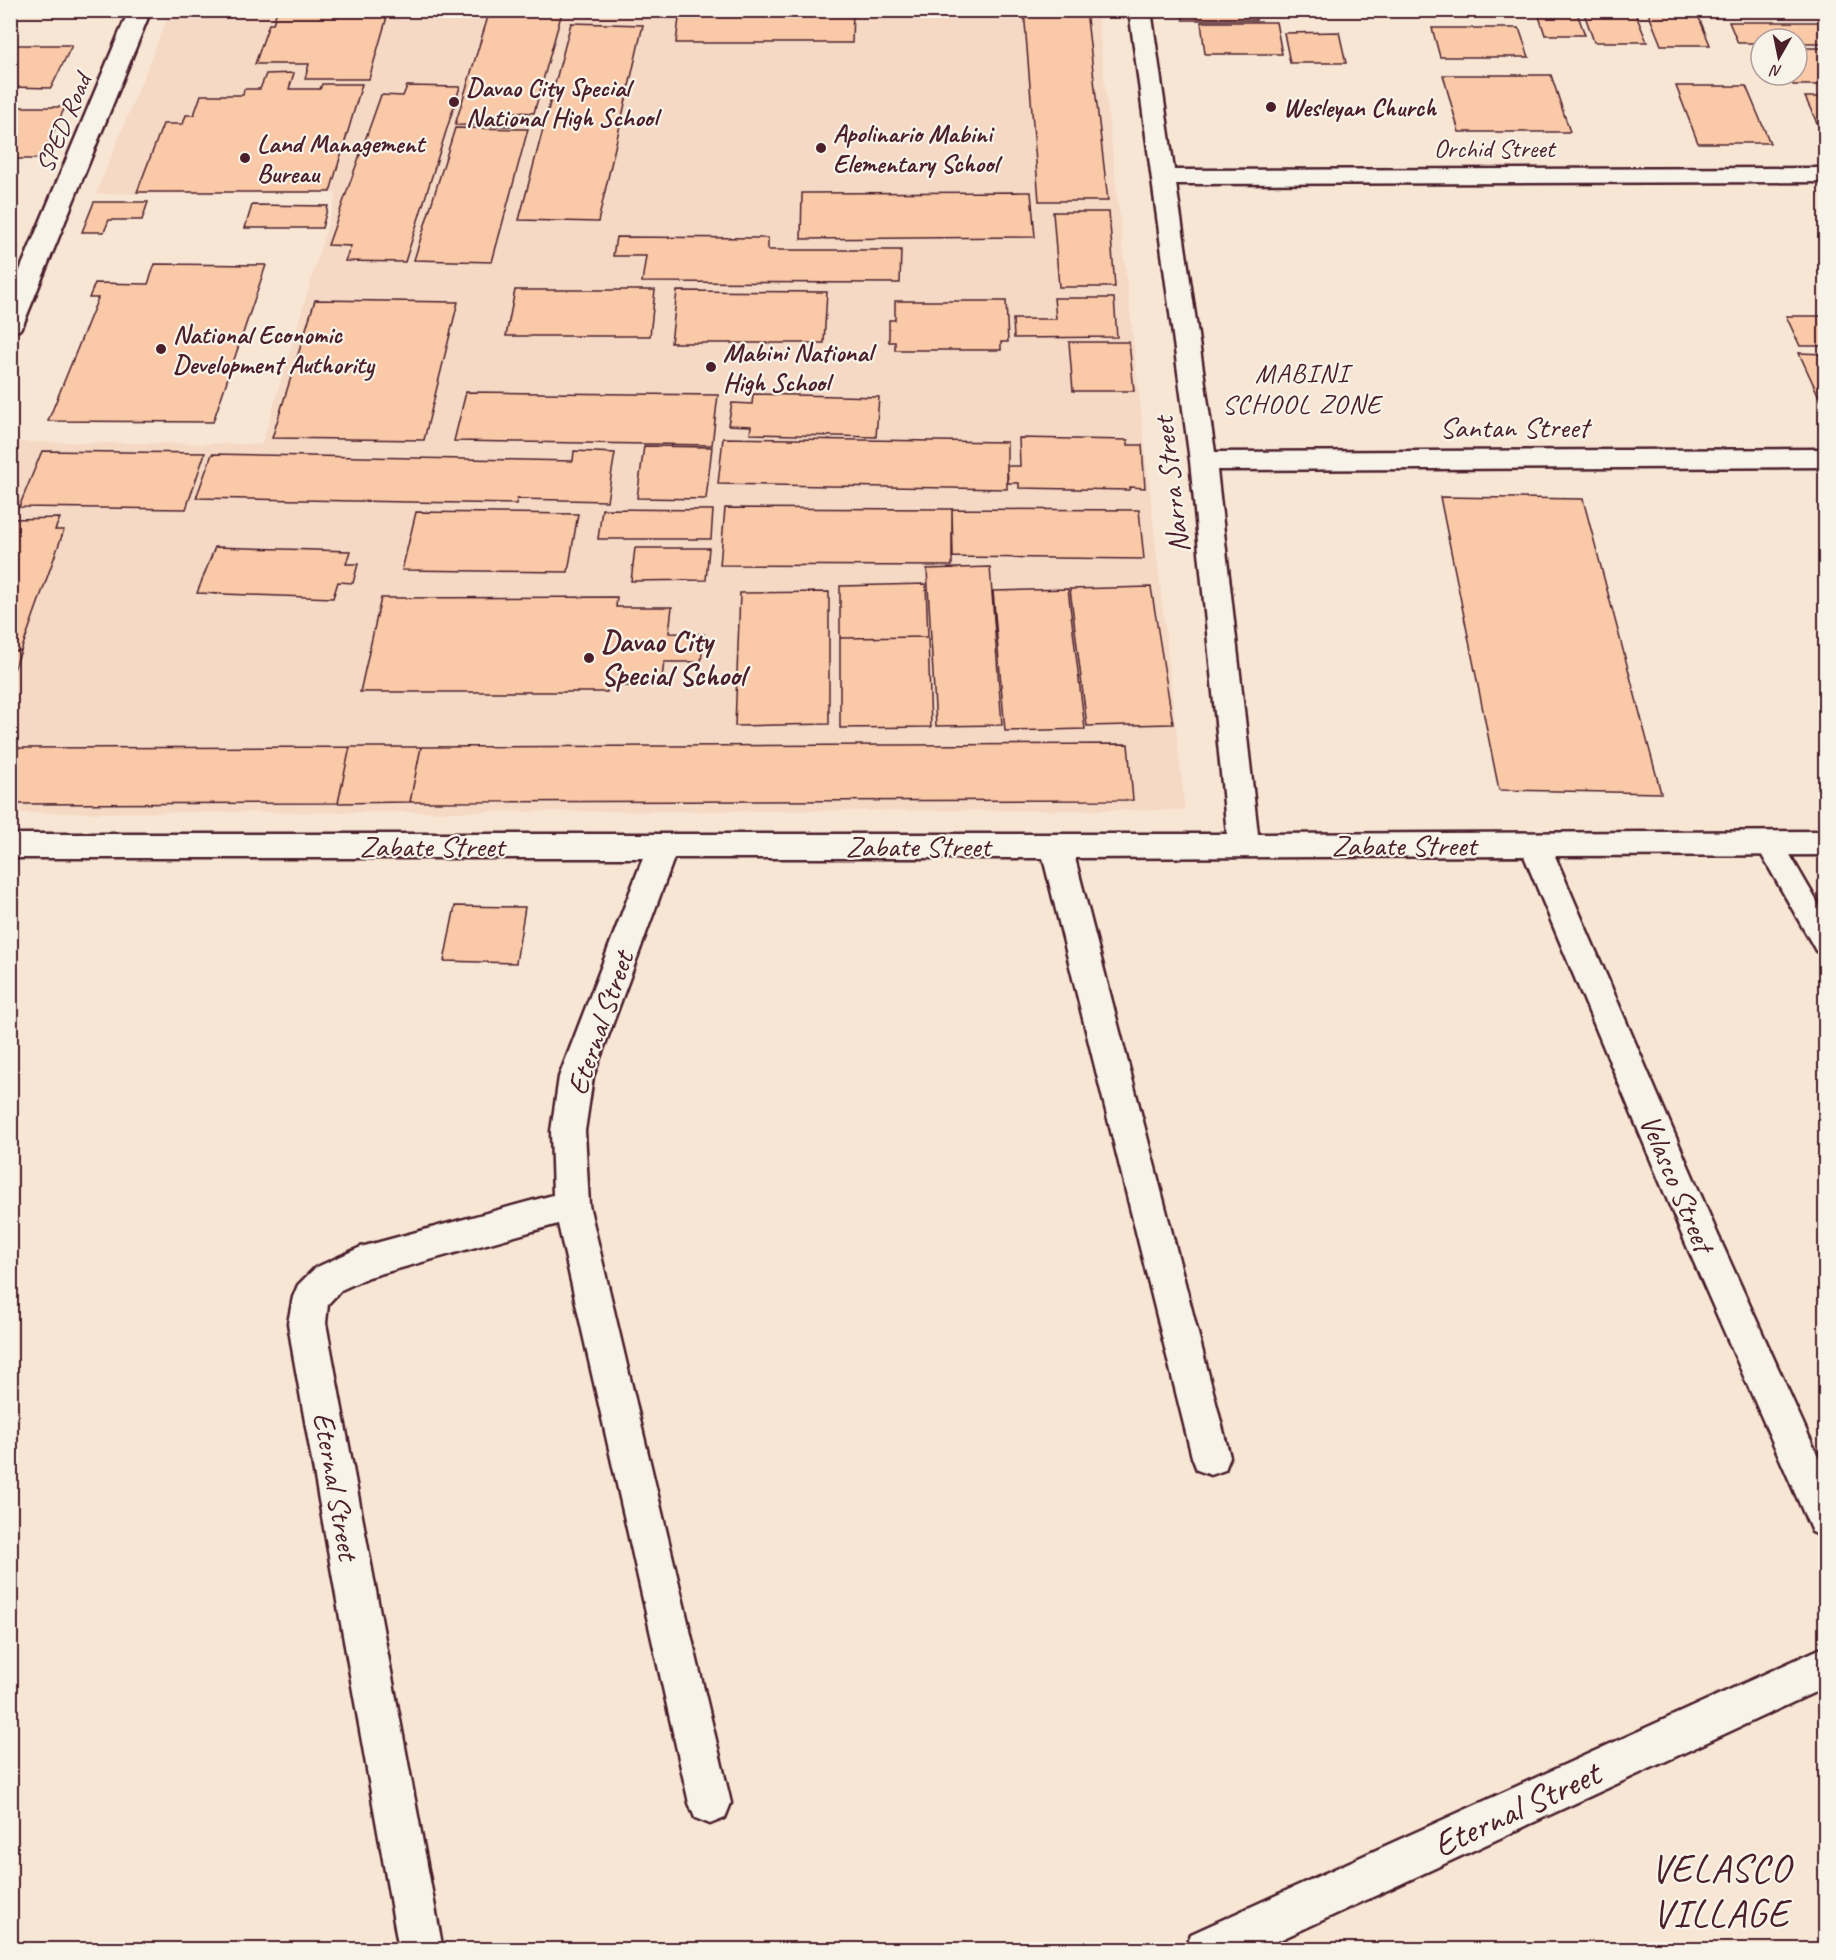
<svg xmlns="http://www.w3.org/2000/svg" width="1836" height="1960" viewBox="0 0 1836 1960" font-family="Caveat,sans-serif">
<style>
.built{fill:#f5d9c5}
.building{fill:#f9c9a8;stroke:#4a1f2b;stroke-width:1.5}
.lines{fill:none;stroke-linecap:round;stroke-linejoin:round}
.service-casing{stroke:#4a1f2b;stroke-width:5}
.minor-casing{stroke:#4a1f2b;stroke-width:5}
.service{fill:#f7f3e8;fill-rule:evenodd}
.minor{fill:#f7f3e8;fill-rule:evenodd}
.poi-dot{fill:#4a1f2b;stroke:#f7f3e8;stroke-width:2}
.labels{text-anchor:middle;stroke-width:4.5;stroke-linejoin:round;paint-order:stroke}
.far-poi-label{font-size:26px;font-weight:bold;fill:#4a1f2b;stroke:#f7f3e8;text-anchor:start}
.far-street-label{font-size:26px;fill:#4a1f2b;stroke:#f7f3e8}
.far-neighbourhood-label{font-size:27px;letter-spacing:1.5px;fill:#4a1f2b;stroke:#f7f3e8}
.street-label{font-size:30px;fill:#4a1f2b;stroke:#f7f3e8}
.poi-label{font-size:30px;font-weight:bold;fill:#4a1f2b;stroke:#f7f3e8;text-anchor:start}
.near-street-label{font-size:36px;fill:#4a1f2b;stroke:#f7f3e8}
.near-neighbourhood-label{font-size:39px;letter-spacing:1.5px;fill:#4a1f2b;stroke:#f7f3e8}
</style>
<rect width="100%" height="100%" fill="#f8e6d5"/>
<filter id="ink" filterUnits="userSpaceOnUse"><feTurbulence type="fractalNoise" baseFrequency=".0167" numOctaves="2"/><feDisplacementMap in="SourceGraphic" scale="12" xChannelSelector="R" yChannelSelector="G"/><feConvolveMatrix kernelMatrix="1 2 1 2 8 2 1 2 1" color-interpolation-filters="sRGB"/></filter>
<g filter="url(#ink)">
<!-- built -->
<path class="built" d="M170,11h927l88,799 -1174,3v-371l251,2 75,-251 -241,1z"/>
<!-- building -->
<path class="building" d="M277,10h112l-20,69h-64l4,-15h-54l14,-40h4z
M490,10l72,2 -28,101 -19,-1 -4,14 -56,-1z
M680,10h173l-1,33h-176z
M1024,10h62l22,191h-69z
M1182,10h72l2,10h-73z
M1537,10h39l9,25h-40z
M1583,10h51l13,32h-53z
M1647,10h49l14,35h-49z
M1201,22h75l6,32h-77z
M1729,22h96l1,21h-29v-4h-36v4h-23z
M571,23l72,2 -45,197 -79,-2z
M1432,28h87l10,29h-89z
M1339,32l7,31h-56l-6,-30z
M17,45h55l-21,43 -41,-1v-30z
M1797,48h29v37h-33l-4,-10h8z
M294,73l-5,16h31l2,-5h40l-32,108h-193l26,-68h20l3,-9h8l7,-20h42l1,-6h16l6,-15z
M1443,75h108l19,57h-111z
M407,86l53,1 -55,175 -60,-1 6,-15 -23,-1 53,-150 22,1z
M1676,86h70l24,57h-72z
M1805,97h21v41h-2z
M20,107h45l-24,52h-31v-33z
M455,128l73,1 -36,133 -78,-2z
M1031,192l4,45 -234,2 1,-46z
M94,202h54l-6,18h-33l-5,12h-22z
M252,205l76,1 -6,22h-77z
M1053,212h56l6,75h-56z
M616,237l152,1v12h133l-1,33 -258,-1 4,-26h-33z
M155,264l111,1 -53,157 -165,-1 50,-123h-9l6,-15 53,1z
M515,290h140l-5,46h-144z
M677,291l150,1 -3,51h-153z
M1054,298h60l3,39 -103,1 -1,-19h43z
M315,300l143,2 -34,138 -152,-2z
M895,301h111l2,41h-7v8h-106v-8h-6v-22h6z
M1786,316h40v30h-26z
M1069,342h60l5,49h-61z
M1799,353l27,1v47h-5z
M466,392l252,3 -6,50 -258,-4z
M753,394l126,3 -3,40 -126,-3 1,-8 -23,-1 4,-22 20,1z
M723,438l284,4v47l-289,-5z
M1019,438l109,2v5h14l3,43 -15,-1 -1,3 -110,-2v-5h-11l-1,-17h13z
M644,446l68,1 -6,52 -69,-1z
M42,451l163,2 -19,56 -167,-2z
M574,451l41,2 -8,48 -90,-2 -1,5 -320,-6 16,-44 361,7z
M1440,497l143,2 78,294 -162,-3z
M725,508l227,1v57l-232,-1z
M602,509l111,1 -2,29h-113z
M952,509l187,1 5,49 -191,-2z
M416,512l162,2 -10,58 -166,-2z
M60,518l-5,12h9l-43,121h-11v-132z
M215,547l135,4 -4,13h12l-5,19 -15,-1 -5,16 -136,-5z
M635,548h74l-3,32 -75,1z
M990,567l12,158 -66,1 -9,-157z
M926,584l2,53 -88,1v-52z
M1151,587l22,137 -86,2 -17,-137z
M1068,589l17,140 -80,2 -12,-140z
M829,592v132l-94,2 5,-133z
M617,597l-1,10h56l-3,26 35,1 -3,28h-37l-3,24h-53l-1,6h-247l21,-94z
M928,637l3,90 -91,1v-90z
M10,651h11l-11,28z
M1128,744l5,56 -723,2 11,-55z
M350,747h71l-11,55 -72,1z
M350,747l-12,56 -328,1v-56z
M455,906l70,1 -9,56 -72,-2z"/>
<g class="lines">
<!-- service casing -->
<g class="service-casing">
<path id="service" d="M1769,833l10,3 47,81v37l-10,-3 -61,-108 4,-7z"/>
</g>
<!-- minor casing -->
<g class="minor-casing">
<path id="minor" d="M129,10h22l-128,315 -4,5 -9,3v-39z
M1129,10h22l23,160 652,-2v14l-650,2 39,268 611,-3v18l-609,3 41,364 568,-3v24l-271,1 163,379 108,239v64l-14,-6 -130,-297 -158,-379 -449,2 155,599 -5,13 -14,5 -14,-5 -5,-13 -149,-599h-369l-81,219 -8,54 4,74 142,598 -6,15 -15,6 -15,-6 -6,-15 -131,-579 -189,53 -28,13 -13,14 -2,19 117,627h-44l-106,-596 -5,-31 5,-26 5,-12 17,-17 46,-21 192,-52 -2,-64 8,-54 84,-219h-633v-24h1217l-37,-373z
M1826,1646v41l-568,263h-73l6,-16z"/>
</g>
<!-- service -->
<use href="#service" class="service"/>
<!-- minor -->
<use href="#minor" class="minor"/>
</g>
</g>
<!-- markers -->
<g class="poi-dot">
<circle cx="454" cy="102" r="6"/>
<circle cx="1271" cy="107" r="6"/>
<circle cx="821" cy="148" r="6"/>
<circle cx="245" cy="158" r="6"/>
<circle cx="161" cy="349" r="6"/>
<circle cx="711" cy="367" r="6"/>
<circle cx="589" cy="658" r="6"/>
</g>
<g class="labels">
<!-- far-poi labels -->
<g class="far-poi-label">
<text x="466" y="96">Davao City Special<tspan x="466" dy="30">National High School</tspan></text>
<text x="1283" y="116">Wesleyan Church</text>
<text x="833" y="142">Apolinario Mabini<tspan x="833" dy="30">Elementary School</tspan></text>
<text x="257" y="152">Land Management<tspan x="257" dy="30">Bureau</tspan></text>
<text x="173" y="343">National Economic<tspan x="173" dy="30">Development Authority</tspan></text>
<text x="723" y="361">Mabini National<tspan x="723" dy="30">High School</tspan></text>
</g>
<!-- far-street labels -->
<g class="far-street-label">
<text transform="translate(63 123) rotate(-67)" y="9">SPED Road</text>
<text x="1494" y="157">Orchid Street</text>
</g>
<!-- far-neighbourhood labels -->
<g class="far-neighbourhood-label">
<text x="1302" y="382">MABINI<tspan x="1302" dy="31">SCHOOL ZONE</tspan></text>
</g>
<!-- street labels -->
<g class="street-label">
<text x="1514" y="437">Santan Street</text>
<text transform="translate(1171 485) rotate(-97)" y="10">Narra Street</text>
<text x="1404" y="855">Zabate Street</text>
<text x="432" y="856">Zabate Street</text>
<text x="918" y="856">Zabate Street</text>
<text transform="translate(600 1023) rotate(-71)" y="10">Eternal Street</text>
<text transform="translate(1677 1183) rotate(67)" y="10">Velasco Street</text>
<text transform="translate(336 1486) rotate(80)" y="10">Eternal Street</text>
</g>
<!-- poi labels -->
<g class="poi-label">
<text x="601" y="651">Davao City<tspan x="601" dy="34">Special School</tspan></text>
</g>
<!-- near-street labels -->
<g class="near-street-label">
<text transform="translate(1516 1808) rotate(-25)" y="13">Eternal Street</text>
</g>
<!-- near-neighbourhood labels -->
<g class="near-neighbourhood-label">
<text x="1721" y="1881">VELASCO<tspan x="1721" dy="45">VILLAGE</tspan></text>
</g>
</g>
<!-- margin -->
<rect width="1836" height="1960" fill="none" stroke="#f7f3e8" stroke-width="36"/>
<rect x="18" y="18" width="1800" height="1924" fill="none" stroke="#4a1f2b" stroke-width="2" filter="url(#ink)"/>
<!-- north arrow -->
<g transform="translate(1779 57) rotate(189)"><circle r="28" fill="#f7f3e8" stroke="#b29e9c" stroke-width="1.5"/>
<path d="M0-4.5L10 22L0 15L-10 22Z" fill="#4a1f2b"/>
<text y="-9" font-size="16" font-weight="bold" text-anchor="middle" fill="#4a1f2b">N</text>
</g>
</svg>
